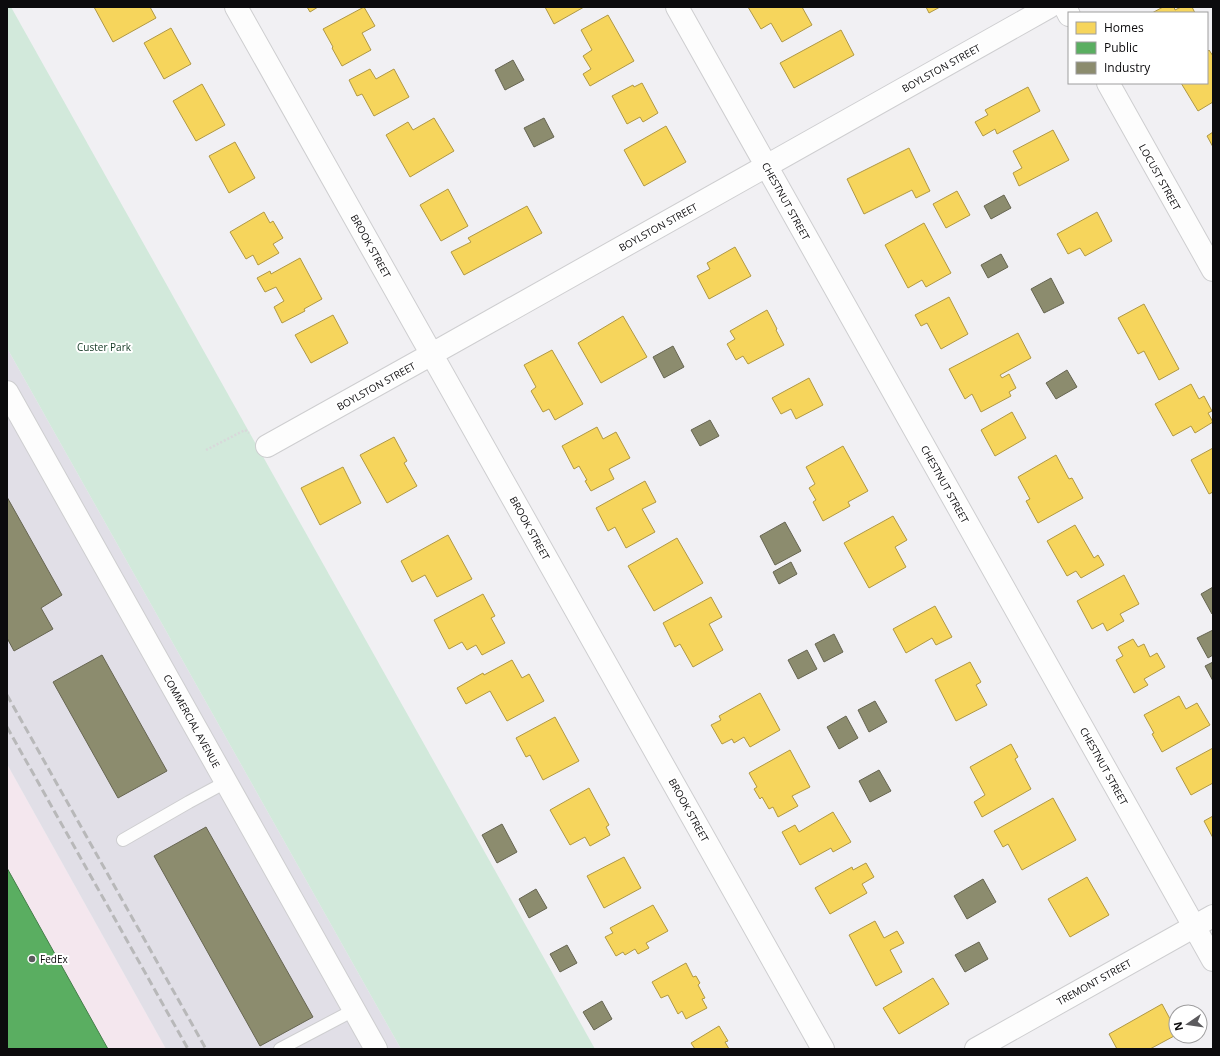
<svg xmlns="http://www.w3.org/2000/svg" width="1220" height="1056" viewBox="0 0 1220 1056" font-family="'Open Sans',sans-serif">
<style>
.commercial{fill:#f4e7ee}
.built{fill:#e1dfe7}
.green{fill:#d2e9db}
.homes{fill:#f6d55c;stroke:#b09844}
.public{fill:#5aae61;stroke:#437d48}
.industry{fill:#8c8c6e;stroke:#666551}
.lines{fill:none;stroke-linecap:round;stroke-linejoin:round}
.lane-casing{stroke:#ceced0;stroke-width:14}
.street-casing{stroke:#ceced0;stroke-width:24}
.secondary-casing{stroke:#ceced0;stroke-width:24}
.path{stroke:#d8d8da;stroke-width:2.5;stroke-dasharray:2 2;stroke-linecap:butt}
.lane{stroke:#fdfdfd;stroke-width:12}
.street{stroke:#fdfdfd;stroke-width:22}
.secondary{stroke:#fdfdfd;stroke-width:22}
.rail{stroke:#b8b8b9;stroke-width:3;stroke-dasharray:8 4;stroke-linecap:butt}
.poi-dot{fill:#5c5b5e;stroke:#fff;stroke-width:1.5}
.labels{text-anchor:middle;stroke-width:4;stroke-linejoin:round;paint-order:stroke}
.street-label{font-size:10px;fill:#0c0b0d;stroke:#fff}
.park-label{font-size:10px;fill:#103520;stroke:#fff}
.poi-label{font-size:10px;fill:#0c0b0d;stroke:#fff;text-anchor:start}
</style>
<rect width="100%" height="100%" fill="#f1f0f3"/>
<!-- commercial -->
<path class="commercial" d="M7,764l159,285h-159z"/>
<!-- built -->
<path class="built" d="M7,348l394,701h-235l-159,-285z"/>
<!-- green -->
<path class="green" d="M7,7h4l584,1042h-194l-394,-701z"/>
<!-- homes -->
<path class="homes" d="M94,7h56l6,11 -43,24z
M307,7h11l-8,5z
M364,7l11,19 -13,7 9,17 -29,16 -10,-18 1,-1 -10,-18z
M545,7h39l-30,17z
M748,7h54l10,18 -30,17 -11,-19 -10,6z
M926,7h14l-11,6z
M1163,7h11l1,3 6,-3h11l3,6h-43z
M608,15l26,46 -44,25 -7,-12 8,-5 -8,-13 9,-6 -11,-20z
M171,28l20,36 -27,15 -20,-36z
M841,30l13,25 -60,33 -14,-25z
M1209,50l4,6v46l-15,9 -17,-28h26v-31z
M370,69l6,10 18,-10 15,28 -35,19 -12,-22 -5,2 -8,-16z
M642,83l16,30 -15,9 -3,-5 -13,7 -15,-28 21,-11 1,2z
M202,84l23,41 -29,16 -23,-40z
M1028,87l12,24 -43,23 -2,-5 -12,7 -8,-14 13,-7 -3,-5z
M434,118l20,33 -44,26 -24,-42 22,-13 5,8z
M666,126l20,36 -42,24 -20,-36z
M1053,130l16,30 -50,26 -6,-13 9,-5 -9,-17z
M1213,132v15l-6,-11z
M235,142l20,36 -26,15 -20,-37z
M909,148l21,43 -14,7 -4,-8 -48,24 -17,-35z
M448,189l20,37 -27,15 -21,-36z
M957,191l13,24 -24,13 -13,-24z
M527,206l15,27 -78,42 -13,-23 20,-10 -3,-4z
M264,212l6,11 3,-2 10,17 -10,6 6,9 -21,12 -5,-10 -7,4 -16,-27z
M1097,212l15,29 -27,15 -5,-8 -12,6 -11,-20z
M924,223l27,50 -25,14 -4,-7 -14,8 -23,-43z
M735,247l16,29 -42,23 -12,-23 13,-7 -3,-6z
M300,258l22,41 -18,10 1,2 -23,12 -8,-16 10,-6 -8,-14 -11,5 -8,-14 13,-7 1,3z
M949,297l19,37 -27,15 -14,-26 -6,3 -6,-11z
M1144,304l35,65 -20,11 -15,-29 -6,3 -20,-36z
M767,310l10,19 -1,1 8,15 -36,19 -5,-8 -7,4 -9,-16 8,-5 -5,-8z
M333,315l15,28 -37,20 -16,-28z
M623,316l24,41 -46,26 -23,-40z
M1018,333l13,25 -31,17 2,3 7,-4 7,14 -7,4 2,4 -30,16 -9,-18 -7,5 -16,-30z
M552,350l31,54 -28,16 -6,-11 -6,3 -12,-21 5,-4 -12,-22z
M809,378l14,27 -27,14 -5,-10 -10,5 -9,-16z
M1191,384l8,15 5,-3 8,15 -4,2 5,9 -18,11 -4,-7 -18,10 -18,-32z
M1012,412l14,26 -31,18 -14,-26z
M597,427l6,12 13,-7 14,26 -21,11 5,10 -23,12 -6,-10 2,-1 -8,-14 -5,3 -12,-23z
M394,437l13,24 -3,2 13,23 -30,17 -27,-48z
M843,446l25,45 -20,11 2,4 -27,15 -10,-19 3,-2 -7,-12 6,-4 -9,-17z
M1213,448v44l-4,2 -18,-34z
M1056,455l13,24 3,-1 11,20 -45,25 -12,-22 4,-2 -12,-22z
M343,467l18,36 -41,22 -19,-37z
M645,481l11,21 -14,7 13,23 -29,16 -11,-21 -7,4 -12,-23z
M893,516l14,24 -12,7 11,20 -37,21 -25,-45z
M1075,525l19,33 4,-3 6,10 -23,13 -5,-7 -9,5 -20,-35z
M448,535l24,44 -35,18 -12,-22 -13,7 -11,-21z
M677,538l26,45 -49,28 -26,-45z
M1124,575l15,29 -19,10 4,7 -17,10 -4,-8 -11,6 -15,-28z
M483,594l12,22 -4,2 14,25 -23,12 -6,-10 -9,5 -5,-8 -13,7 -15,-29z
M711,597l11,20 -13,7 14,26 -30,17 -13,-23 -5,3 -12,-24z
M935,606l17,31 -16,8 -4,-7 -26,15 -13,-24z
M1133,639l5,8 6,-3 6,13 7,-4 8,14 -21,12 4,6 -14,8 -18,-33 7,-4 -5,-9z
M512,660l10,18 7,-4 15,27 -37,20 -17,-30 -24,13 -9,-16 26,-15 1,2z
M970,662l11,20 -5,3 11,20 -31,16 -21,-41z
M760,693l20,37 -30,17 -6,-10 -10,6 -2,-4 -10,5 -11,-19 10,-5 -2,-4z
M1179,696l7,13 11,-6 13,22 -48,27 -10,-18 2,-1 -10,-18z
M555,717l24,44 -36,19 -13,-25 -4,2 -10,-19z
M1011,744l7,13 -3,2 16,30 -49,28 -8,-15 11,-7 -15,-28z
M1213,748v35l-22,12 -15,-27z
M790,750l20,37 -18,9 6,10 -20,11 -5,-10 -4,2 -7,-12 -2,2 -6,-10 3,-2 -8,-14z
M589,788l20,37 -3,2 4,8 -20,11 -5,-9 -15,8 -20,-35z
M1053,798l23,42 -54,30 -14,-26 -5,3 -9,-16z
M833,812l18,30 -18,10 -2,-4 -31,17 -18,-33 13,-7 4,7z
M1213,816v22l-9,-17z
M624,857l17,31 -37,20 -17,-32z
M866,863l8,14 -12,7 5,9 -37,21 -15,-26 37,-21 1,3z
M1087,877l22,38 -39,22 -22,-38z
M653,905l15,26 -22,12 3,5 -11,6 -3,-5 -10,6 -2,-3 -7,4 -11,-19 8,-4 -3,-5z
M875,921l9,17 13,-7 7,12 -14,7 12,22 -26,14 -27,-51z
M686,963l7,14 3,-1 4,7 -2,2 7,13 -3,1 5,9 -21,11 -4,-8 -4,3 -10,-19 -7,3 -9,-16z
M933,978l16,26 -50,30 -16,-26z
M1162,1004l14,26v5l-26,14h-33l-8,-15z
M719,1026l9,15 -3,1 4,7h-34l-4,-6z"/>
<!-- public -->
<path class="public" d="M7,868l101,181h-101z"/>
<!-- industry -->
<path class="industry" d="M513,60l11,20 -19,10 -10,-20z
M544,118l10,19 -20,10 -10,-19z
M1004,195l7,13 -20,11 -7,-13z
M1001,254l7,13 -20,11 -7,-13z
M1051,278l13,25 -20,10 -13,-24z
M673,346l11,21 -20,11 -11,-21z
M1067,370l10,17 -21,12 -10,-16z
M710,420l9,16 -19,10 -9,-16z
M7,497l55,98 -21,13 12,21 -39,22 -7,-13z
M785,522l16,29 -26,14 -15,-29z
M791,562l6,12 -18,10 -6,-12z
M1213,587v26l-1,1 -11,-20z
M1213,630v25l-5,3 -11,-20z
M834,634l9,18 -19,10 -9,-18z
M807,650l10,19 -19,10 -10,-19z
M102,655l65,116 -49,27 -65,-116z
M1213,662v19l-8,-15z
M875,701l12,21 -18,10 -11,-22z
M846,716l12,22 -19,11 -12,-22z
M879,770l12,21 -21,11 -11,-21z
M502,824l15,28 -20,11 -15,-28z
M206,827l107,190 -53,29 -106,-190z
M983,879l13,23 -29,17 -13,-23z
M536,889l11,19 -18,10 -10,-19z
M979,942l9,17 -23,13 -10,-17z
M567,945l10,18 -17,9 -10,-18z
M602,1001l10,18 -18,11 -11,-18z"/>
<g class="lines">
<!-- lane casing -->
<g class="lane-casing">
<path id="lane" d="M123,840l66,-38 37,-20
M280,1049l74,-39"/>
</g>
<!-- street casing -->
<g class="street-casing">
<path id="street" d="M236,7l587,1042
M677,7l536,953
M1065,7l4,8
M1108,83l105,187
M267,446l165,-92 617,-347
M976,1049l237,-133"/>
</g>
<!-- secondary casing -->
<g class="secondary-casing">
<path id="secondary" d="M7,392l369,657"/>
</g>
<!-- path -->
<path class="path" d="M206,450l39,-20 4,3"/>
<!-- lane -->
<use href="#lane" class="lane"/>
<!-- street -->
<use href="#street" class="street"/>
<!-- secondary -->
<use href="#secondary" class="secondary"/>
<!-- rail -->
<path class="rail" d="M7,695l199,354
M7,727l181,322"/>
</g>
<!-- markers -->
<circle class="poi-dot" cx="32" cy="959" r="4"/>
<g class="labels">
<!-- street labels -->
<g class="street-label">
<text transform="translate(941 68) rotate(-29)" y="4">BOYLSTON STREET</text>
<text transform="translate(1160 177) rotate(61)" y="4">LOCUST STREET</text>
<text transform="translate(786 201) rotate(61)" y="4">CHESTNUT STREET</text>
<text transform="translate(658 227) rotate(-29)" y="4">BOYLSTON STREET</text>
<text transform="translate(371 246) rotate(61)" y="4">BROOK STREET</text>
<text transform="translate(376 386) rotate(-29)" y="4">BOYLSTON STREET</text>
<text transform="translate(945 484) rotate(61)" y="4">CHESTNUT STREET</text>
<text transform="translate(530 528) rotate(61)" y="4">BROOK STREET</text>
<text transform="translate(192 721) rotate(61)" y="4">COMMERCIAL AVENUE</text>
<text transform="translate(1104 766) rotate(61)" y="4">CHESTNUT STREET</text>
<text transform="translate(689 810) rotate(61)" y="4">BROOK STREET</text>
<text transform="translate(1094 982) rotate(-29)" y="4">TREMONT STREET</text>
</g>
<!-- park labels -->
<g class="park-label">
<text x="104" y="351">Custer Park</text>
</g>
<!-- poi labels -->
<g class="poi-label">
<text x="40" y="963">FedEx</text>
</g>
</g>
<!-- border -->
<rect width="1220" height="1056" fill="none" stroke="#0c0b0d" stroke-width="16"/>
<!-- legend -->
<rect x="1068" y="12" width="140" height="72" fill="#ffffff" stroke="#9e9d9e"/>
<rect x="1076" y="22" width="20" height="12" fill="#f6d55c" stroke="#9e9d9e"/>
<text x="1104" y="32" font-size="12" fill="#0c0b0d">Homes</text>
<rect x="1076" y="42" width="20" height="12" fill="#5aae61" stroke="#9e9d9e"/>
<text x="1104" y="52" font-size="12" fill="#0c0b0d">Public</text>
<rect x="1076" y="62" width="20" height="12" fill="#8c8c6e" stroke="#9e9d9e"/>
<text x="1104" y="72" font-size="12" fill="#0c0b0d">Industry</text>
<!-- north arrow -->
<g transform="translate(1188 1024) rotate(257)"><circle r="19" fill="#ffffff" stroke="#9e9d9e"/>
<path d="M0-3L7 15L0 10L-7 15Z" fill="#5c5b5e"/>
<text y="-6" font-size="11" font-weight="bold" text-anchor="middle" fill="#0c0b0d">N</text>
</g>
</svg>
